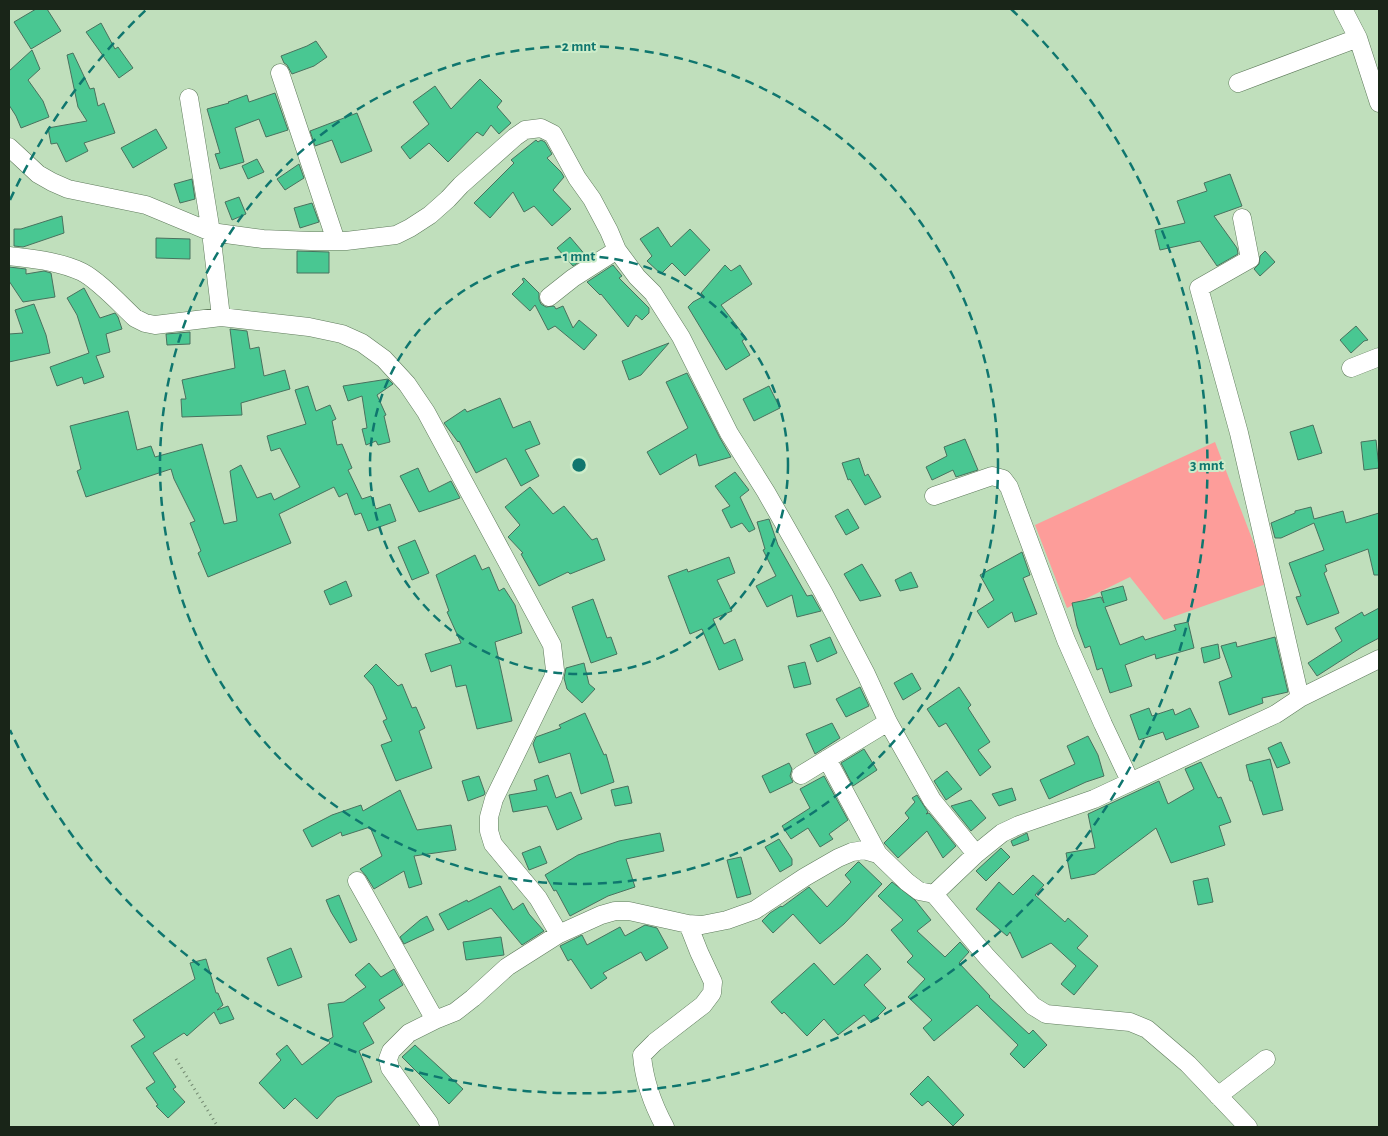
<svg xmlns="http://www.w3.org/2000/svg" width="1388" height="1136" viewBox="0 0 1388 1136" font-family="'Alegreya Sans',sans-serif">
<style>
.green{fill:#fd9d9a}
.building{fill:#49c792;stroke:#49725e}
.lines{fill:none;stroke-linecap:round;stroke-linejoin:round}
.street-casing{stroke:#5f7b5c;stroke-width:19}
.path{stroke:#738971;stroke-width:3;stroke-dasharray:1 4;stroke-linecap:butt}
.street{stroke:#fff;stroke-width:18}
.ring{fill:none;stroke:#0f766e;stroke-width:2.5;stroke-dasharray:9 6}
.centre{fill:#0f766e;stroke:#cdecc9;stroke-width:2.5}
.ring-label{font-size:15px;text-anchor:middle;font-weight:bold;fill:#0f766e;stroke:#cdecc9;stroke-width:4;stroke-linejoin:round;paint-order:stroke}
</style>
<rect width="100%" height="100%" fill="#c0dfbc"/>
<!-- green -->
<path class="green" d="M1215,442l54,141 -105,37 -34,-43 -63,31 -32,-83z"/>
<!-- building -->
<path class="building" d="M36,9h11l14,22 -30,18 -17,-27z
M101,23l14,26 3,-2 15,21 -14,10 -33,-46z
M316,41l11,16 -13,9 -22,8 -5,-9 -3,-2 -3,-7 26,-10z
M32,50l8,19 -12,11 15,21 6,16 -28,11 -5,-12 -7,-11v-34z
M73,53l17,36 4,-1 4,18 6,-3 11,30 -31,10 4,8 -22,11 -9,-19 -6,1 -3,-16 39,-7 -9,-14 -11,-52z
M480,79l22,22 -5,6 14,16 -12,11 -8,-9 -8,11 -6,-4 -29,30 -19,-19 -19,16 -9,-12 28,-23 -16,-22 22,-16 16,23z
M275,93l13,37 -22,7 -7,-18 -24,9 9,34 -24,7 -5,-15 5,-1 -13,-44 22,-6 -1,-1 19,-7 2,7z
M357,113l15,38 -31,12 -9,-23 -17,6 -5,-15z
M156,129l11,19 -34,20 -12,-20z
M536,140l2,2 3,-2 4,2 7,12 -5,4 14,14 3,5 -11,13 18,19 -19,17 -18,-20 -10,6 -11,-20 -23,26 -16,-15 40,-40 -3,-3z
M257,159l7,13 -16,7 -6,-13z
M299,164l5,14 -19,12 -8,-11z
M1230,174l12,32 -28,10 23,32 1,6 -21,12 -17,-25 -40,9 -5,-20 30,-7 -8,-22 30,-10 -3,-8z
M192,179l3,20 -15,4 -6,-19z
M239,197l7,17 -14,6 -7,-18z
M312,203l7,19 -19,6 -6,-20z
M62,216l2,17 -41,14 -9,-1v-17h7z
M658,227l13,20 19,-18 20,21 -25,26 -13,-13 -11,11 -14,-13 5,-5 -12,-17z
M570,237l17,20 -14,9 -16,-18z
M156,238l34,1v20l-34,-1z
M297,251l32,1v21h-32z
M1265,251l10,11 -15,14 -6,-7 5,-5 1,-8z
M613,265l9,11 -3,2 30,30v5l-7,7 -6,-5 -8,12 -27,-33 -1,1 -13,-13z
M725,265l6,6 9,-6 12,19 -31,21 25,33 -4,3 8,14 -24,15 -38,-63 5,-5 11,-6 -3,-3z
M9,267l17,2v5l18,-3 7,2 4,24 -32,5 -14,-21z
M524,278l15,15v6l2,5 5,3 8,-1 2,3 7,-3 10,22 6,-8 18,15 -13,15 -29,-24 -7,4 -13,-25 -5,6 -18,-17 12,-12 -2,-3z
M84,288l16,30 15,-5 3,4 4,12 -16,5 4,18 -14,4 8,21 -20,7 -2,-7 -25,9 -7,-19 39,-14 -12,-38 -10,-17z
M34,304l12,31 4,18 -41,9v-28l14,-1 -8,-23z
M1356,326l12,14 -4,1 -13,12 -11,-13z
M230,329l17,2 3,18 9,-2 5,29 21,-6 5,19 -49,14 1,12 -60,2 -1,-18h5l-4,-19 53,-12z
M190,332v12l-23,1 -1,-11z
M669,343l-28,32 -12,5 -7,-19z
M687,373l33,65 11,19 -32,9 -3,-12 -36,21 -13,-23 41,-24 -22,-46z
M388,379l5,5 -16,11 9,20 -2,1 6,26 -12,3 -2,-4 -10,4 -4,-16 5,-1 -5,-32 -14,5 -5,-15z
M308,386l8,25 14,-6 6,14 -4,2 5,24 5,-1 10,24 -4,2 14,29 9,-3 5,13 14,-5 6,17 -28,10 -7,-18 -6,2 -8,-22 -8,4 -5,-10 -55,27 12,29 -83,34 -10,-24 3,-2 -11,-28 5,-2 -21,-42 -3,-10 -85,28 -9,-26 4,-2 -11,-43 58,-15 9,39 14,-4 4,11 47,-13 22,80 13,-3 -7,-50 11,-6 16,33 14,-5 3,7 26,-13 -20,-39 -9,3 -4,-15 39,-12 -11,-34z
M769,386l11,22 -26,13 -11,-22z
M500,398l13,30 17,-7 10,23 -15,6 14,26 -18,10 -15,-28 -30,15 -17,-32 -1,1 -14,-19 21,-14 2,3z
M1313,425l9,28 -24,7 -8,-28z
M965,439l13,31 -22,7 -3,-7 -21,10 -6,-13 21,-11 -3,-9z
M1376,440l3,28 -15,2 -3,-28z
M859,458l6,18 3,-2 13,23 -16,8 -15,-26 -2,1 -6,-17z
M418,468l11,24 22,-11 9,17 -41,14 -19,-36z
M735,472l14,18 -9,7 15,32 -6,3 -7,-9 -11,5 -9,-18 8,-4 -15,-20z
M530,487l23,27 11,-8 28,34 5,-2 8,22 -35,14 -2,-2 -29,14 -18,-32 2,-1 -15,-16 12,-12 -15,-18z
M1311,507l3,12 29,-8 3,12 33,-10v62h-5l-6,-26 -43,16 2,6 -3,2 15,40 -32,12 -11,-28 5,-1 -12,-33 35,-13 -10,-27 -33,15h-6l-4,-15 24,-10v-2z
M848,509l11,19 -13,7 -11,-19z
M769,519l9,26 29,51 5,-1 9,16 -24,6 -5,-22 -25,12 -11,-21 20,-10 -13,-26 2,-1 -8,-27z
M415,540l14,33 -17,7 -14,-33z
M1022,552l8,23 -7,3 14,36 -22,8 -3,-10 -24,16 -11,-17 17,-11 -14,-25z
M475,555l7,15 7,-3 10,24 5,-3 11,17 7,28 -27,9 17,79 -35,8 -11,-44 -10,2 -5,-22 -20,7 -6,-18 36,-11 -14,-31 2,-1 -13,-36z
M729,557l6,16 -18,7 15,31 -19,8 11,25 11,-5 8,21 -24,10 -17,-41 -12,5 -22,-58 19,-7 1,3z
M862,564l19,32 -21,5 -16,-27z
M911,572l7,15 -18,4 -5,-11z
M346,581l6,15 -22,9 -6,-14z
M1123,586l4,14 -22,7 15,38 23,-9 2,4 31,-10 -2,-5 14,-3 6,26 -38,11 -1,-5 -30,11 7,21 -22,7 -8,-25 -5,2 -7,-24 -5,2 -8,-22 -5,-23 29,-6 3,6 -3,-11z
M593,599l14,39 4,-1 6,17 -26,9 -19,-56z
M1379,608v30l-17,9 -45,29 -9,-13 34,-22 -7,-13 27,-16 2,4z
M830,637l7,16 -20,9 -7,-17z
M1275,637l13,55 -26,6 1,5 -34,12 -10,-33 13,-5 -11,-31 15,-4 1,5z
M1218,644l2,14 -16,5 -3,-15z
M805,662l6,22 -17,4 -6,-22z
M584,663l5,21 6,5 -13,14 -15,-14 -3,-11 2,-10z
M376,664l22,22 4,-2 10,24 4,-1 9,21 -6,3 13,37 -36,13 -15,-36 11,-4 -9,-20 4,-2 -14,-33 -9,-10z
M912,673l9,16 -18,11 -9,-17z
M860,687l9,19 -23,11 -10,-18z
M959,687l12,18 -3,3 22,34 -12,8 13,17 -11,9 -34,-53 -7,4 -12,-18z
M1149,708l3,8 21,-7 2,6 15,-7 9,19 -33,13 -3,-8 -24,8 -9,-25z
M585,713l19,42 2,-1 8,28 -33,12 -11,-41 -31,10 -6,-19 3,-7 25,-9 -2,-3z
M832,723l8,15 -25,16 -9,-20z
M1088,736l10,19 6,21 -18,6 -37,17 -9,-19 35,-16 -8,-18z
M1281,742l9,21 -13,5 -9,-20z
M864,749l13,21 -24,16 -12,-23z
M1270,759l13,51 -20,5 -11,-34h-2l-4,-16z
M1201,762l17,36 3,-1 10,25 -12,4 6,19 -54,18 -15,-35 -61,46 -24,5 -5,-26 29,-5 -7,-34 71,-33 9,23 26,-15 -9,-20z
M789,763l3,6 -2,7 3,6 -23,11 -8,-17z
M947,771l15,18 -16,11 -12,-19z
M548,775l8,23 15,-6 11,27 -25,11 -10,-24 -34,6 -4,-17 28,-5 -3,-10z
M479,776l6,17 -1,2 -16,6 -6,-20z
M824,776l24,44 -19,14 4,5 -13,8 -12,-19 -17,11 -9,-13 28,-18 -10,-19z
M628,786l4,17 -17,3 -4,-16z
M1012,788l4,12 -17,6 -7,-12z
M400,790l17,40 34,-5 5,25 -42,6 8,28 -13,4 -5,-17 -30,18 -8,-13 -6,-7 22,-13 -12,-29 -28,9 -1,-4 -29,15 -9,-17 29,-15 29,-10 2,6z
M917,795l11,17 -2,2 3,-1 27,33 -13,12 -16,-27 -29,27 -14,-15 25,-25 -4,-5 10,-11 -3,-4z
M971,800l15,18 -15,13 -20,-25z
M660,833l4,18 -38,8 9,28 -27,9 -38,20 -14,-26 -2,1 -9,-16 33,-20 41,-14z
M1027,833l2,7 -16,6 -2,-5z
M779,839l13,20v6l-12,7 -15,-25z
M540,846l7,17 -18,7 -7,-17z
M1001,848l9,9 -24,24 -10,-10z
M741,857l10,37 -14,4 -10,-38z
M858,862h1l23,22 -38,40 -24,20 -27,-30 -20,19 -11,-12 8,-8 11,-7 1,1 27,-20 18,20 24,-25 -6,-7z
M1033,875l11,10 -9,10 30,27 3,-4 20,18 -11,12 21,18 -24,29 -13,-11 15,-18 -25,-23 -29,15 -12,-26 -3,4 -31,-27 23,-27 14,13z
M1208,878l5,24 -15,3 -5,-24z
M892,882l23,18 16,20 -14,11 28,26 15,-15 9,10 -10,11 31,33 -1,1 40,37 4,-4 14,15 -23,23 -14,-14 8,-9 -41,-40 -43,36 -11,-13 9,-8 -24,-23 17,-18 -18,-17 6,-6 -22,-26 12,-10 -25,-24z
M500,886l13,24 10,-7 6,11 15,17 -22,14 -31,-37 -43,22 -9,-16 28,-14 1,2z
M339,895l18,45 -7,3 -19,-31 -5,-12z
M427,916l7,14 -30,14 -4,-7 20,-17z
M645,925l12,3 11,20 -22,13 -5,-9 -38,21 4,5 -16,11 -20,-30 -3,2 -8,-15 22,-11 5,10 33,-18 5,9z
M501,937l3,18 -38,5 -3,-18z
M291,948l11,29 -24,9 -11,-28z
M867,954l14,15 -17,16 22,23 -15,15 -7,-8 -26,20 -14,-16 -17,17 -23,-24 -2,2 -11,-12 43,-39 20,22z
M206,959l10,34h2l5,12 -6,5 11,-4 6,13 -14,5 -6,-12 -27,24 -3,-3 -31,20 23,34 -3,2 12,13 -17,16 -12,-12 2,-1 -12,-17 9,-6 -24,-36 14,-9 -12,-17 62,-41 -5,-16z
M369,963l12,14 13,-8 9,16 -24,15 6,8 -22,15 11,20 -15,8 13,31 -35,15 -20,22 -22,-21 -11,11 -25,-26 22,-23 -5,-6 11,-9 15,20 28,-22 -2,-3 5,-3 -5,-33 16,-2 22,-15 -11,-12z
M415,1045l48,44 -14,15 -47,-47z
M928,1076l36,39 -11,11 -25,-25 -6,5 -12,-12z"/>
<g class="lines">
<!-- street casing -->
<g class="street-casing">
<path id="street" d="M1343,9l15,29 21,65
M280,73l56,168
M1238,83l120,-45
M189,98l22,134 10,85
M9,147l29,27 14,8 16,7 78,16 65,27 52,7 48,2h35l50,-6 14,-7 20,-13 18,-16 13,-14 54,-48 10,-7 16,-2 12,6 24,44 15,21 17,32 8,19 20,27 16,16 28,44 48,96 37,59 57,100 43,82 22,48 44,78 44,54
M1242,218l8,41 -51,29 40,145 61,265
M9,256c24,3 50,5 73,16 16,8 39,33 53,46l10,5 10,2 66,-8 88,10 33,7 20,9 22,16 23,25 19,28 126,233 3,25 -2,8 -59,121 -5,18v14l4,13 45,54 21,36
M549,297l24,-19 44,-28
M1351,368l28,-11
M934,496l58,-20 11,3 6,8 57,153 37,84 27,57
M827,759l51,95
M801,775l87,-53
M357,881l78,139
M934,894l42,-40 26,-21 17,-8 75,-26 182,-85 24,-16 79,-39
M1218,1096l48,-37
M430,1127l-1,-4 -39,-55 -2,-9 3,-8 18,-18 26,-13 20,-8 18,-14 34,-31 52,-33 42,-19 14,-4h14l59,13 14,1 25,-5 28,-10 50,-33 33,-19 14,-6 12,-2 14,4 29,28 12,9 15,3 53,63 46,49 13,8 84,8 17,7 41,35 60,63
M665,1127c-12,-22 -21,-47 -23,-72l13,-13 48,-37 9,-12 1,-11 -14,-30 -11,-28"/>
</g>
<!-- path -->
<path class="path" d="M176,1059l42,68"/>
<!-- street -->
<use href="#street" class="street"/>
</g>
<!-- distance rings -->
<g class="ring">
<circle cx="579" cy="465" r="209"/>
<circle cx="579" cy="465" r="419"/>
<path d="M10 200A628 628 0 0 1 147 9M1011 9A628 628 0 1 1 10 730"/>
</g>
<circle cx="579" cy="465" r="8" class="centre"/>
<g class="ring-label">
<text x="579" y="51">2 mnt</text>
<text x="579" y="261">1 mnt</text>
<text x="1207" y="470">3 mnt</text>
</g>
<!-- border -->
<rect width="1388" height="1136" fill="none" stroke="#192518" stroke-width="20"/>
</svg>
